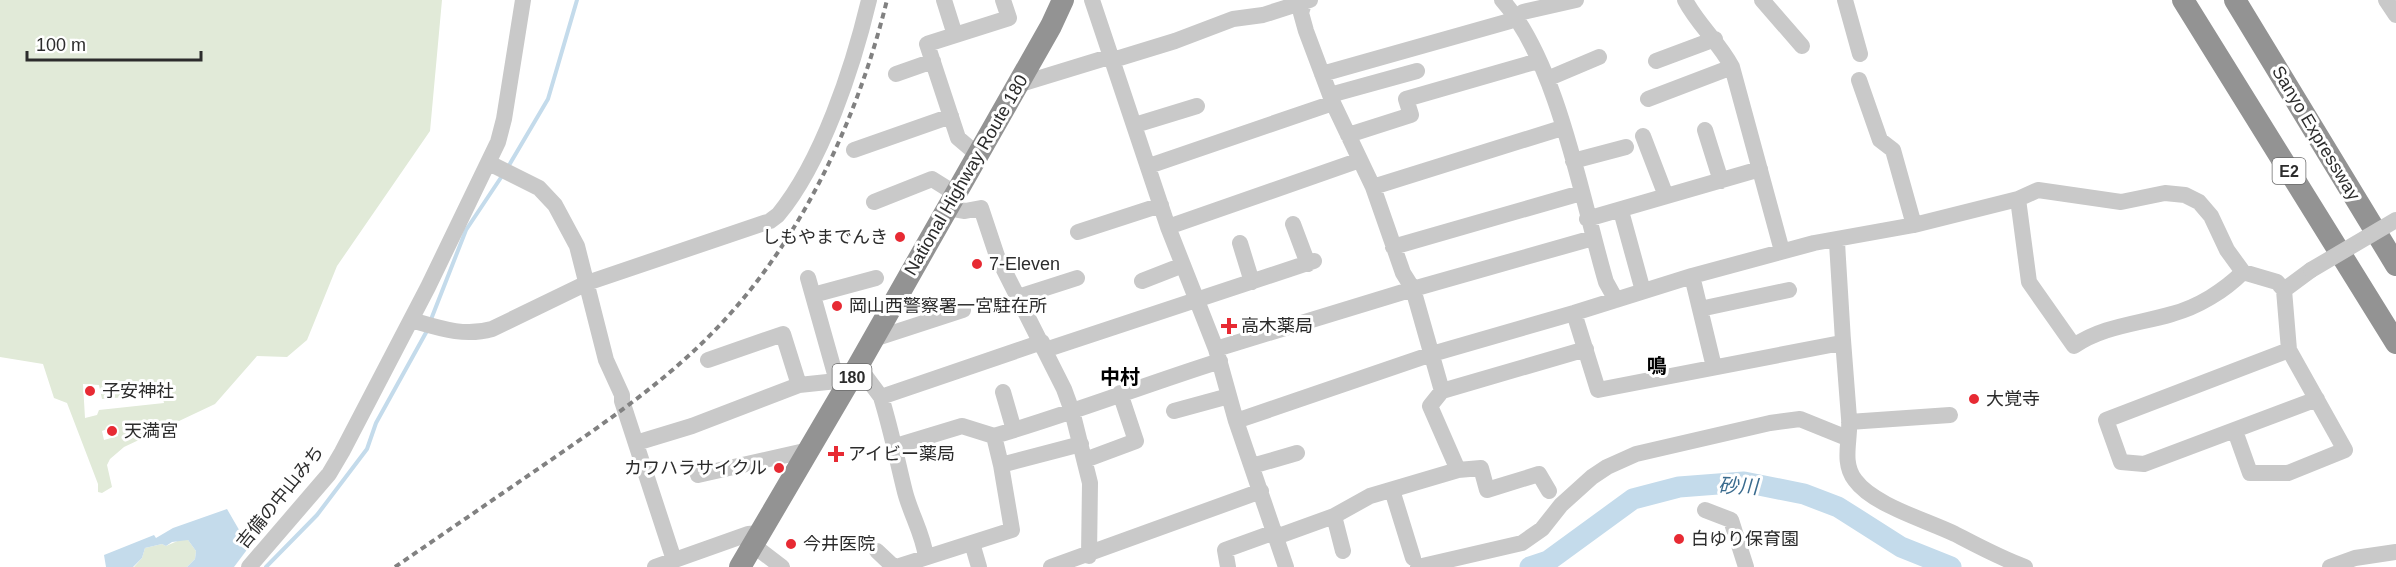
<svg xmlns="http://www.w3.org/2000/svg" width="2396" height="567" viewBox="0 0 2396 567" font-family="Arial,'Noto Sans JP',sans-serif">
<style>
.green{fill:#e1ead8;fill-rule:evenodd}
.water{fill:#c4dbeb}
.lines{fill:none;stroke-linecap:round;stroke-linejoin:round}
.stream{stroke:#c4dbeb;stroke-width:4}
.river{stroke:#c4dbeb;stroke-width:21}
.minor{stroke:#c9c9c9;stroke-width:16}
.highway{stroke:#939393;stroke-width:22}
.rail{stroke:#818181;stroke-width:4;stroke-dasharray:6 4.5;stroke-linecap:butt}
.minor-bridge{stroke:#c9c9c9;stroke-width:16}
.poi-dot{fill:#e72a33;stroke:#fff;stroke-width:2}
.labels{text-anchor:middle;stroke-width:6;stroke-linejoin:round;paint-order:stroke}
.shield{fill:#fff;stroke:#6b6b6b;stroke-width:1.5}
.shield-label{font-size:16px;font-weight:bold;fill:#2c2c2c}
.street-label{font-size:18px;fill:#2c2c2c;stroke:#fff}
.poi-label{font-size:18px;fill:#2c2c2c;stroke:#fff;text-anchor:start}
.neighbourhood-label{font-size:20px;font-weight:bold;fill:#000;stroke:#fff}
.water-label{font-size:20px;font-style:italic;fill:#3a6b8e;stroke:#fff}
</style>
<rect width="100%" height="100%" fill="#fff"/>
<!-- green -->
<path class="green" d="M0,0h442l-12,131 -93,135 -30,74 -20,17 -30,-1 -42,48 -91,43 -14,12 -3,6 5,22 -10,6 -4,-1v-8l-31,-81 -13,-5 -11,-34 -43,-7zM83,384l16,1 3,14 60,-5 2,9 -65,7 -2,5 -12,3zM115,426l3,10 -14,4 -2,-9z
M182,539l6,1 8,11 -1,8 -8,8h-53l8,-9 3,-10 17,-4 4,2z"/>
<!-- water -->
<path class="water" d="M227,509l22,38 -15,20h-47l8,-8 1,-8 -8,-11 -16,2 -6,4 -4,-2 -17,4 -3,10 -9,9h-27l-2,-12 50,-20 2,3 17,-10z"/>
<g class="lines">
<!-- stream -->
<path class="stream" d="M508,167l40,-68 29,-99
M430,322l36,-92 36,-54
M266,567l51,-52 50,-66 9,-26 52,-94"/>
<!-- river -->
<path class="river" d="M1530,567l18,-6 85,-62 46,-12 65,-5 60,12 34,13 63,40 50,20"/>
<!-- minor -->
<path class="minor" d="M944,0l11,35
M1092,0l76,227 48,122 20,72 50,146
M1305,0l-4,13 5,18 27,72 40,84 30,86 10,16 29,102 -12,15 28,64
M1502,0c56,62 80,201 104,282l10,18
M1685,0c13,25 34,42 47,67l50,184
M1762,0l40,46
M1845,0l15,54
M2386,0l10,15
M1113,60l62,-19 58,-22 30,-4 47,-15
M1656,61l59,-22
M896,74l37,-13
M1322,74l188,-53 13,-9 53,-12
M1547,79l52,-22
M1859,80l21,60 13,10 21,75
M1017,85l95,-29
M1330,95l87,-24
M1648,99l84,-32
M1135,125l62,-19
M1705,130l16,51
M1348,135l63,-20 -5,-16 132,-38
M1643,136l23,60
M854,150l97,-34
M978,155l-20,-17 -31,-94 82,-26 -6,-18
M1573,161l53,-14
M489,163l50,25 16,17 22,41 29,114 16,35v6l52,159
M1149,166l184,-63
M1373,187l189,-59
M2018,199l11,83 45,64c29,-20 64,-22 98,-32 26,-7 52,-23 71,-42
M874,202l58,-23 24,15
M948,208l17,3 16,-3 16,48 67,133 8,22 18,72 -1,73
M1621,211l22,80
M1587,219l173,-50
M1293,224l15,40
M1168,227l192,-67
M1078,232l83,-27
M1837,241c3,59 7,118 12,177 2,21 -8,44 6,62 18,25 71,40 100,54 23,12 45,24 70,33
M1240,243l12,39
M1393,247l188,-54
M1692,276l22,91
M808,278l29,103 8,5
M1142,281l41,-16
M2284,290l27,-20
M813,295l63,-17
M1018,297l59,-19
M1700,309l89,-19
M1574,313l24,77 243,-47
M411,320c28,8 53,17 81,9l95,-46 183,-62 8,-6c44,-53 75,-148 91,-215
M874,339l89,-29
M1216,349l197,-60 180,-51
M1045,350l269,-89
M2289,350l-183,70 15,42 23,2 173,-65
M708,360l75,-26 16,51
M858,366l23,31 161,-55
M1442,391l144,-42
M1003,392l11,38
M881,397c10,32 16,63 24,95 6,23 18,42 21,65
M1174,411l55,-15
M1236,421l196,-67 142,-41 118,-37 122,-33 100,-18 104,-26 20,-9 83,12 44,-9 20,2 14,7 12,14 16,34 16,22 34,10 7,8 5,60 56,100 -57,23h-38l-15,-42
M1849,422l101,-7
M636,443l56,-17 107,-41 38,-4
M896,446l66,-20 32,10
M1085,460l51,-19 -16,-48
M1001,465l-7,-29c76,-22 150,-51 226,-75
M1252,466l45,-13
M698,475l111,-25
M1392,490l21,68
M1705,510l26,10 15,47
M1334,516l9,35
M1276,537l58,-21 36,-20 88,-26 23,-2 6,22 52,-16 10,17
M972,543l7,24
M753,545l29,22
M877,551l17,16
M249,567l80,-93 13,-22 86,-165 70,-145 6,-23 19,-119
M655,567l93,-33 12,-1
M896,567l116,-37 -11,-65 80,-21
M1051,567l210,-76
M1228,567l-3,-17 50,-18
M1418,567l104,-24 20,-14 19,-24 31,-28 15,-10 29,-13 134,-31 30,-4 47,19
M2330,567l25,-9 41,-6"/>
<!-- highway -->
<path class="highway" d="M2183,0l213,343
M2235,0l161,265
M740,567l118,-201 193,-340 12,-26"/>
<!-- rail -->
<path class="rail" d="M395,567c51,-35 102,-70 153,-105 52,-36 105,-72 151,-116 96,-91 157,-220 188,-346"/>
<!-- minor-bridge -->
<path class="minor-bridge" d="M2311,270l85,-50"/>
</g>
<!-- markers -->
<g class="poi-dot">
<circle cx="900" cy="237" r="6"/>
<circle cx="977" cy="264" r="6"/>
<circle cx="837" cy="306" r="6"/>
<path d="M1226 317h6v6h6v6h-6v6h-6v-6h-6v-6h6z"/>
<circle cx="90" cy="391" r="6"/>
<circle cx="1974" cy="399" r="6"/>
<circle cx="112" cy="431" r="6"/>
<path d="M833 445h6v6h6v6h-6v6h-6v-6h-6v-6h6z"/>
<circle cx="779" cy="468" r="6"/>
<circle cx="1679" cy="539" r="6"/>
<circle cx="791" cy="544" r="6"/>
</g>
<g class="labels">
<!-- shield labels -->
<g class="shield">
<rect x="2272.5" y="158" width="33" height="26" rx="4.5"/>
<rect x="832.5" y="364" width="39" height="26" rx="4.5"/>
</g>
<g class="shield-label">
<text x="2289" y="177">E2</text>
<text x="852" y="383">180</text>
</g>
<!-- street labels -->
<g class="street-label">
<text transform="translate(2316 133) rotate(59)" y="6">Sanyo Expressway</text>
<text transform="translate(966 175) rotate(-60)" y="6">National Highway Route 180</text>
<text transform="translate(280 497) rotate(-51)" y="6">吉備の中山みち</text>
</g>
<!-- poi labels -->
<g class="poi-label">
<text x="888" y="243" text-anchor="end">しもやまでんき</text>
<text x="989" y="270">7-Eleven</text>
<text x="849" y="312">岡山西警察署一宮駐在所</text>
<text x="1241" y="332">高木薬局</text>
<text x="102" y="397">子安神社</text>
<text x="1986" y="405">大覚寺</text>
<text x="124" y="437">天満宮</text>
<text x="848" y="460">アイビー薬局</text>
<text x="767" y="474" text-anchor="end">カワハラサイクル</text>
<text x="1691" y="545">白ゆり保育園</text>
<text x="803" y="550">今井医院</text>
</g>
<!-- neighbourhood labels -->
<g class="neighbourhood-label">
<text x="1657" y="373">鳴</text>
<text x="1120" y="384">中村</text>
</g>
<!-- water labels -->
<g class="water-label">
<text transform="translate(1738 486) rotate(2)" y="7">砂川</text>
</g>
</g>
<!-- scale -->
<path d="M27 51v9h174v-9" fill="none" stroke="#2c2c2c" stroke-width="3"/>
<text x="36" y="51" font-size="18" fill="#2c2c2c" stroke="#ffffff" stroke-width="4.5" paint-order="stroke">100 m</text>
</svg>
